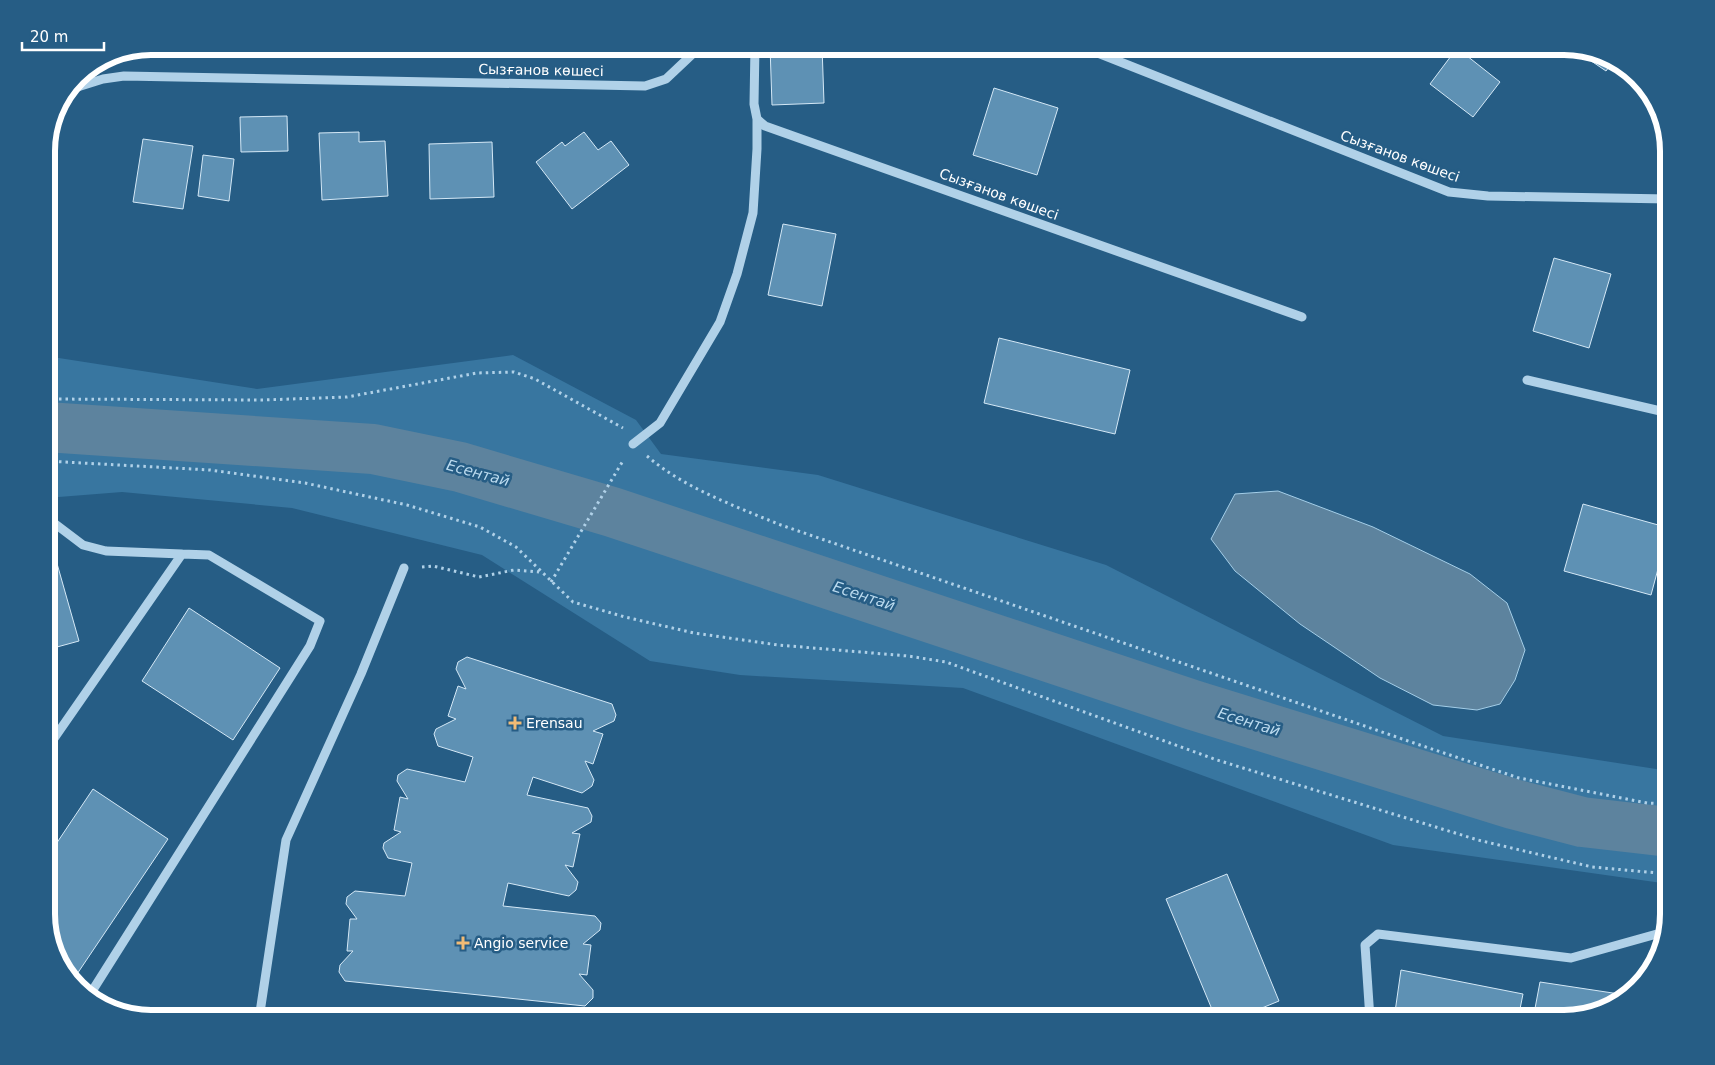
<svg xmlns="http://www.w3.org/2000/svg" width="1715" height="1065" viewBox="0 0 1715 1065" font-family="'DejaVu Sans',sans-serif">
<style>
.green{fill:#3876a0}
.water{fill:#5d839e;stroke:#a4cee8}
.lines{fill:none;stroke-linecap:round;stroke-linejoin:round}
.river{stroke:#5d839e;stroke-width:50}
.building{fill:#5e91b4;stroke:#d4e8f6}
.path{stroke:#b0d1e8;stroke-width:3;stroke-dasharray:2.5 4;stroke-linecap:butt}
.minor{stroke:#b0d1e8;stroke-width:9}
.poi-dot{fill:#f1bb75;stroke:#265d85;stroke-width:2}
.labels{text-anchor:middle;stroke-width:5;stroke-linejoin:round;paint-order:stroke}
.street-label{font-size:14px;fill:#fff;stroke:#265d85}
.poi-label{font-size:14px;fill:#fff;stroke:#265d85;text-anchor:start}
.water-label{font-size:15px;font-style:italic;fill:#bcdbef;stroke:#265d85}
.rim{fill:none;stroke:#fff;stroke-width:6}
</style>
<rect width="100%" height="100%" fill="#265d85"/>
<!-- green -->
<path class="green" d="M513,355l123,65 25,34 157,21 288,90 337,171 226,35v113l-276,-39 -430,-157 -223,-13 -90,-14 -168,-106 -190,-47 -170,-16 -76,6v-142l211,33z"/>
<!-- water -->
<path class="water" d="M1278,491l95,36 97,47 37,29 18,47 -10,30 -15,24 -23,6 -44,-5 -53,-27 -80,-54 -65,-53 -24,-32 24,-45z"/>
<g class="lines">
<!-- river -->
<path class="river" d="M46,427l327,22 87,18 152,45 581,193 320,99 69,18 87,10"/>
</g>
<!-- building -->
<path class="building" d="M424,46h47v3l-47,2z
M770,46h52l2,57 -52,2z
M1239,46h19l-4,7z
M1363,46h17l-4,7z
M1457,48l43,34 -27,35 -43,-33z
M1572,48l42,12 -8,11z
M994,88l64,20 -21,67 -64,-20z
M287,116l1,35 -47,1 -1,-35z
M359,132v10l26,-1 3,55 -66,4 -3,-67z
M584,132l14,18 13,-9 18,24 -57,44 -36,-47 26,-20 3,4z
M143,139l50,7 -10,63 -50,-7z
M492,142l2,55 -64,2 -1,-55z
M203,155l31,4 -5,42 -31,-5z
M783,224l53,10 -14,72 -54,-11z
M1554,258l57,16 -22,74 -56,-17z
M999,338l131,32 -15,64 -131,-31z
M1583,504l86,24 -18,67 -87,-24z
M56,560l23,81 -33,9v-87z
M189,608l91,60 -47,72 -91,-59z
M467,657l145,47 4,11 -2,6 -21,10 10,3 -10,30 -8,-3 9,19 -2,6 -10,7 -49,-16 -6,18 61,13 4,8 -1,6 -19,11 8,1 -7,33 -8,-2 13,17 -2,8 -7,6 -61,-13 -5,23 92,10 6,7 -1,7 -17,14 8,1 -4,30 -8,-1 14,16v8l-8,8 -240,-25 -6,-9 1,-7 13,-14h-6l3,-32h7l-11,-15 1,-7 8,-6 50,5 7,-33 -24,-5 -5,-10 1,-5 17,-11 -7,-2 6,-33 8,2 -11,-18 1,-6 9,-6 58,13 8,-25 -35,-11 -4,-12 2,-5 20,-10 -8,-3 10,-30 8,3 -10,-20 2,-7z
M93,789l75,50 -95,141 -13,-13 -14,-46v-62z
M1227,874l52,127 -44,18h-19l-50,-120z
M1401,970l122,24 -5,25h-124z
M1540,982l86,13 -10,10 -51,14h-32z"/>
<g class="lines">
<!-- path -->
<path class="path" d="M46,399l217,1 84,-3 130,-24 37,-1 21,7 88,49
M647,456c37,32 86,49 131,68l636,219 105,35 128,25 22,1
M46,461l164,9 95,13 102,22 73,22 36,20 57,55 52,15 69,16 84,12 130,11 38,6 271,98 261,80 114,27 77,7
M422,567l11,-1 46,11 35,-7 25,2
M551,582l73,-123"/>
<!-- minor -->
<path class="minor" d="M755,46l-1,58 3,15 8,7 537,191
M1080,46l369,146 39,4 181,3
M68,90l35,-11 21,-3 521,10 21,-7 35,-33
M1527,380l142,33
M633,444l27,-21 60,-101 17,-48 16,-61 4,-64v-30
M46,517l37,28 23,6 76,3
M46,750l136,-196 27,1 111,66 -10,25 -221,350
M259,1019l27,-179 75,-166 43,-106
M1370,1019l-5,-74 13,-11 193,24 93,-26"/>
</g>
<!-- markers -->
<g class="poi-dot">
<path d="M512.5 715.5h5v5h5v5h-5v5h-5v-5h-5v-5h5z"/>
<path d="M460.5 935.5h5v5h5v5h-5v5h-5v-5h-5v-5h5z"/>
</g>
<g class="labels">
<!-- street labels -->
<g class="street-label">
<text transform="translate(541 70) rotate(1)" y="5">Сызғанов көшесі</text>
<text transform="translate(1400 156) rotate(20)" y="5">Сызғанов көшесі</text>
<text transform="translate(999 194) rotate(20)" y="5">Сызғанов көшесі</text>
</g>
<!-- poi labels -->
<g class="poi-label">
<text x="526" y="728">Erensau</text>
<text x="474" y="948">Angio service</text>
</g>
<!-- water labels -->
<g class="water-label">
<text transform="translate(478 473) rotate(15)" y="5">Есентай</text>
<text transform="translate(864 596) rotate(18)" y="5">Есентай</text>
<text transform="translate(1249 722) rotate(17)" y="5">Есентай</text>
</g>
</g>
<!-- crop -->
<path d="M0 0H1715V1065H0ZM151 55H1564A96 96 0 0 1 1660 151V914A96 96 0 0 1 1564 1010H151A96 96 0 0 1 55 914V151A96 96 0 0 1 151 55Z" fill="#265d85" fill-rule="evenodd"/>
<path class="rim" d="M151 55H1564A96 96 0 0 1 1660 151V914A96 96 0 0 1 1564 1010H151A96 96 0 0 1 55 914V151A96 96 0 0 1 151 55Z"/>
<!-- scale -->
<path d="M22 42v8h82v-8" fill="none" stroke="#ffffff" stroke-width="2.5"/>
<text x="30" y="42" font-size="15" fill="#ffffff" stroke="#265d85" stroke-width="4" paint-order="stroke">20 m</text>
</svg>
